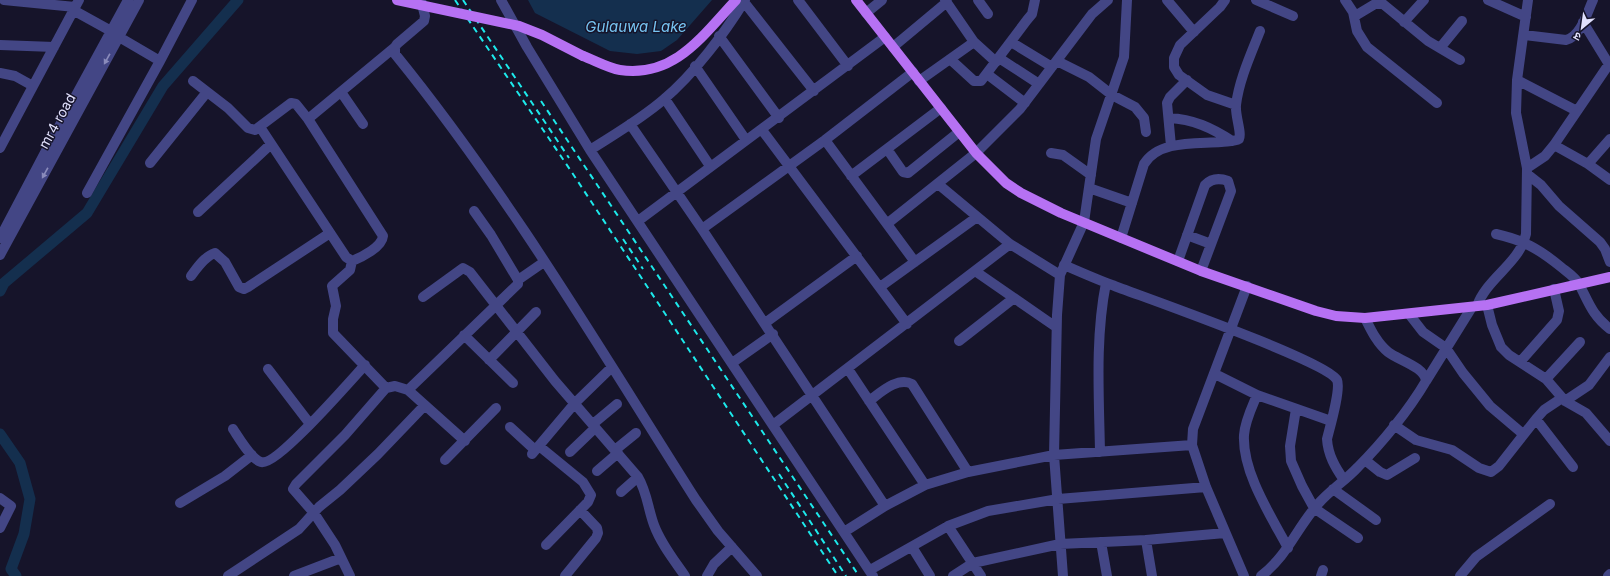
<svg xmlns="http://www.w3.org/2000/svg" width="1610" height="576" viewBox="0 0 1610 576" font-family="Inter,'Noto Sans Devanagari',sans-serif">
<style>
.water{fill:#142f4e}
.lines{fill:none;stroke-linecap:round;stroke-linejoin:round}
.river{stroke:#142f4e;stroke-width:11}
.minor{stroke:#434685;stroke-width:10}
.major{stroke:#b671f3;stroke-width:10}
.rail{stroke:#1de9eb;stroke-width:2;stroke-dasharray:6 5;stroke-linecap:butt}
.major-bridge{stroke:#b671f3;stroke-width:10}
.oneway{fill:#8a8bbb}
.labels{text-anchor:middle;stroke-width:3;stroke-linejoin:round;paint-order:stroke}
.street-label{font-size:14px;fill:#e1e0fc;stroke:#16142a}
.water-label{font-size:15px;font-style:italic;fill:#77c5f3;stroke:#16142a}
</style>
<rect width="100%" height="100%" fill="#16142a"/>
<!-- water -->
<path class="water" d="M528,0h184l-35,40 -16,11 -24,3 -27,-3 -75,-38z"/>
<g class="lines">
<!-- river -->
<path class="river" d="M0,291l4,-8 83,-70 76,-127 75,-86
M0,434l20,29 10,36 -6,35 -13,35 5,7"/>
<!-- minor -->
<path class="minor" d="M4,0l71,7
M421,0l4,16 -1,5 -27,23 -2,3v7c113,139 205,295 301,446l22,31 39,45
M501,0l26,47 63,103 283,426
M798,0l50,66
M945,0l29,42 22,20
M978,0l10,14
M1167,0l27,32
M1225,0l-5,7 -40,38 -6,13v9l5,8 28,20 29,10
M1256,0l37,16
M1345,0l8,12 4,19 10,16 70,56
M1488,0l38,17
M744,2l70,89
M73,10l38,21
M866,13l16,-13
M1355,16l20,-12h8l45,37 32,19
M1404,22l20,-22
M1583,22l27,44
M1524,35l42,5c15,-4 21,-27 27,-40
M719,36l60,82
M119,37l41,24
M1011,42l41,25
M0,45l54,2
M893,47l54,-45
M1440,48l22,-27
M999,58l40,26
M950,59l24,22h7l46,-61 5,-6 3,-14
M1057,61l32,16 23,18 23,12 9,11 2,14
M695,66l51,74
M0,73l15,3 18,10
M987,74l38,29
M1517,80l60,31
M193,81l35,27 20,20 7,2 36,-27 5,1 12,15 87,-72
M919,81l55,-39
M341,92l22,32
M665,99l45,67
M1169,118c24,1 43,10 63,23
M630,124l72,105 183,277
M260,127l86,130 6,4c10,-4 30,-14 31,-25l-75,-117
M762,130l145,194
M825,140l90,122
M1554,145l34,19 22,16
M1171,146l-4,-43 3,-6 17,-17
M0,148l79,-148
M887,149l16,23 5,1 51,-41
M590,150c25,-16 51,-31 73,-50 31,-26 61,-66 82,-100
M1051,153l12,2 28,20
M150,163l57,-71
M1588,164l22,-25
M1527,168l18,-12 9,-11 55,-81
M1527,174l14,11 18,21 41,36 5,7 5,13
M851,176l90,-68
M938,184l72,60 50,31
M1089,188l43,15
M87,193l73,-132 32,-61
M198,212l73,-68
M638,221l247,-184
M888,223l88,-70 44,-44 72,-95 16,-14
M702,229l123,-89 88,-68
M1496,234c27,6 43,15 65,33 6,5 14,10 18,17 10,19 13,31 31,45
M1187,235l24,9
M0,238l50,-95 78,-143
M1121,238l23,-74c15,-24 51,-20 77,-22 6,-1 13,0 18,-3 3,-6 -4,-23 -3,-34 3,-25 15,-51 24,-74
M0,255l139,-255
M1178,261l27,-76c7,-7 15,-7 23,-4l3,10 -30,80
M1064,265c16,7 32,14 48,20 31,12 215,76 225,95 4,9 -7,47 -10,59 1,16 8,28 17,41
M975,271l81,56
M191,276c6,-8 14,-20 24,-23l10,9 14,25 5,2 4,-2 82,-54
M518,280l26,-18
M880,287l97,-70
M423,297l40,-29 7,4 85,109 83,96c9,15 10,32 16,48 7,19 20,35 31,51
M1487,305l5,20 9,22 8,8 37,24 19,22 21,12 24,28
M1477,306c10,-28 43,-43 49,-72l1,-66 -11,-55 1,-33 11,-80
M1409,314l14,18 23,16 17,25 27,33 33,28
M765,323l92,-67
M464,335l49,48
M959,341l55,-43
M489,360l47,-48
M1520,362l37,-42 2,-9 -5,-22
M732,363l41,-29
M268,369l42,55
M848,369l77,116
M1215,374l42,21 74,26
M1546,379l34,-37
M1426,381l46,-74
M386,388l9,-2 13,4 57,51
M408,390l110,-106v-4l-27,-45 -17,-24
M1257,395c-5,12 -12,26 -13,40 -2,37 27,81 44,113
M869,401c11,-8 29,-25 43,-17l56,88
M1565,401l24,-16 21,-28
M1296,409l-6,37 1,15 11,25 12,22 44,30
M1536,419l37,48
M593,424l24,-20
M773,425l237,-181
M1394,425l22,15 36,10 27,18 12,4 8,-6 37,-47 8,-9 18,-12
M510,427l25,23
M233,429c6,9 18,30 28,33 15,5 90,-82 104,-97
M539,446l44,36 8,13 -3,7 -42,43
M615,450l21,-17
M570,452l25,-24
M1100,452c-1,-56 -5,-114 6,-169
M532,454l43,-51 37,-36
M445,460l51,-52
M1365,460l15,12 7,3 28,-17
M597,471l21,-18
M1333,489l43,31
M621,492l17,-15
M0,498l11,8 -11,22
M180,503l45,-27 27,-21
M948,526l33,50
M844,532l41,-26 40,-21 43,-13 86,-17 138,-10
M1146,540l6,36
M1101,542l6,34
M912,547l18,29
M870,570l78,-44 40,-15 70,-12 148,-12
M228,576l71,-47 20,-22 21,-17 38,-36 47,-49
M294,576l47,-18
M350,576l-15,-31 -21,-32 -21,-24 3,-5 49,-49 41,-47 -53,-55v-14l3,-13 -4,-20 18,-16 2,-9
M565,576l31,-38 2,-5 -1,-5 -17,-18
M707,576l7,-12 18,-17
M953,576l20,-13 87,-19 86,-4 79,-7
M1063,576l-9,-121 3,-140 3,-40 24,-53 12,-83 28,-82 3,-57
M1244,576l-38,-89 -14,-42 1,-16 54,-143
M1261,576c27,-21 35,-47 57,-72 12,-14 27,-23 40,-37 24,-24 51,-57 68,-86 -1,-14 -28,-21 -38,-29 -11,-9 -17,-22 -23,-34
M1321,576l2,-6
M1460,576l16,-19 74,-53
M1608,576l2,-2"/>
<!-- major -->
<path class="major" d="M856,0l120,153 30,30 15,10 40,20 140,58 115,40 20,5 29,2 122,-13 123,-28
M583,56c11,4 25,12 37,14 55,8 83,-35 116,-70"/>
<!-- rail -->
<path class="rail" d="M455,0l116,171 267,405
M463,0l106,158
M541,101l318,475
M623,239l20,30
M779,474l67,102"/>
<!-- major-bridge -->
<path class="major-bridge" d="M397,0l122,26 23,9 41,21"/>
</g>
<!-- one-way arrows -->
<defs><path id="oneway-solid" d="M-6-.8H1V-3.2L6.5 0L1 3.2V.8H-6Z"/></defs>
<g class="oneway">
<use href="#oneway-solid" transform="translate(107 59) rotate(119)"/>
<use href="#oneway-solid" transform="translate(45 173) rotate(119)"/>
</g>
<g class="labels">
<!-- street labels -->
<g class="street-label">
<text transform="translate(57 121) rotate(-61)" y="5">mr4 road</text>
</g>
<!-- water labels -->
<g class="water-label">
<text x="636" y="32">Gulauwa Lake</text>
</g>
</g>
<!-- north arrow -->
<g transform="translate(1582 28) rotate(209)" stroke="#16142a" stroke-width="3" paint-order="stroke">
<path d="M0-3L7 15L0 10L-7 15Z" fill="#e1e0fc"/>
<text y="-6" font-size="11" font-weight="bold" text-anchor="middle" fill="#e1e0fc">उ</text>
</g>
</svg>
